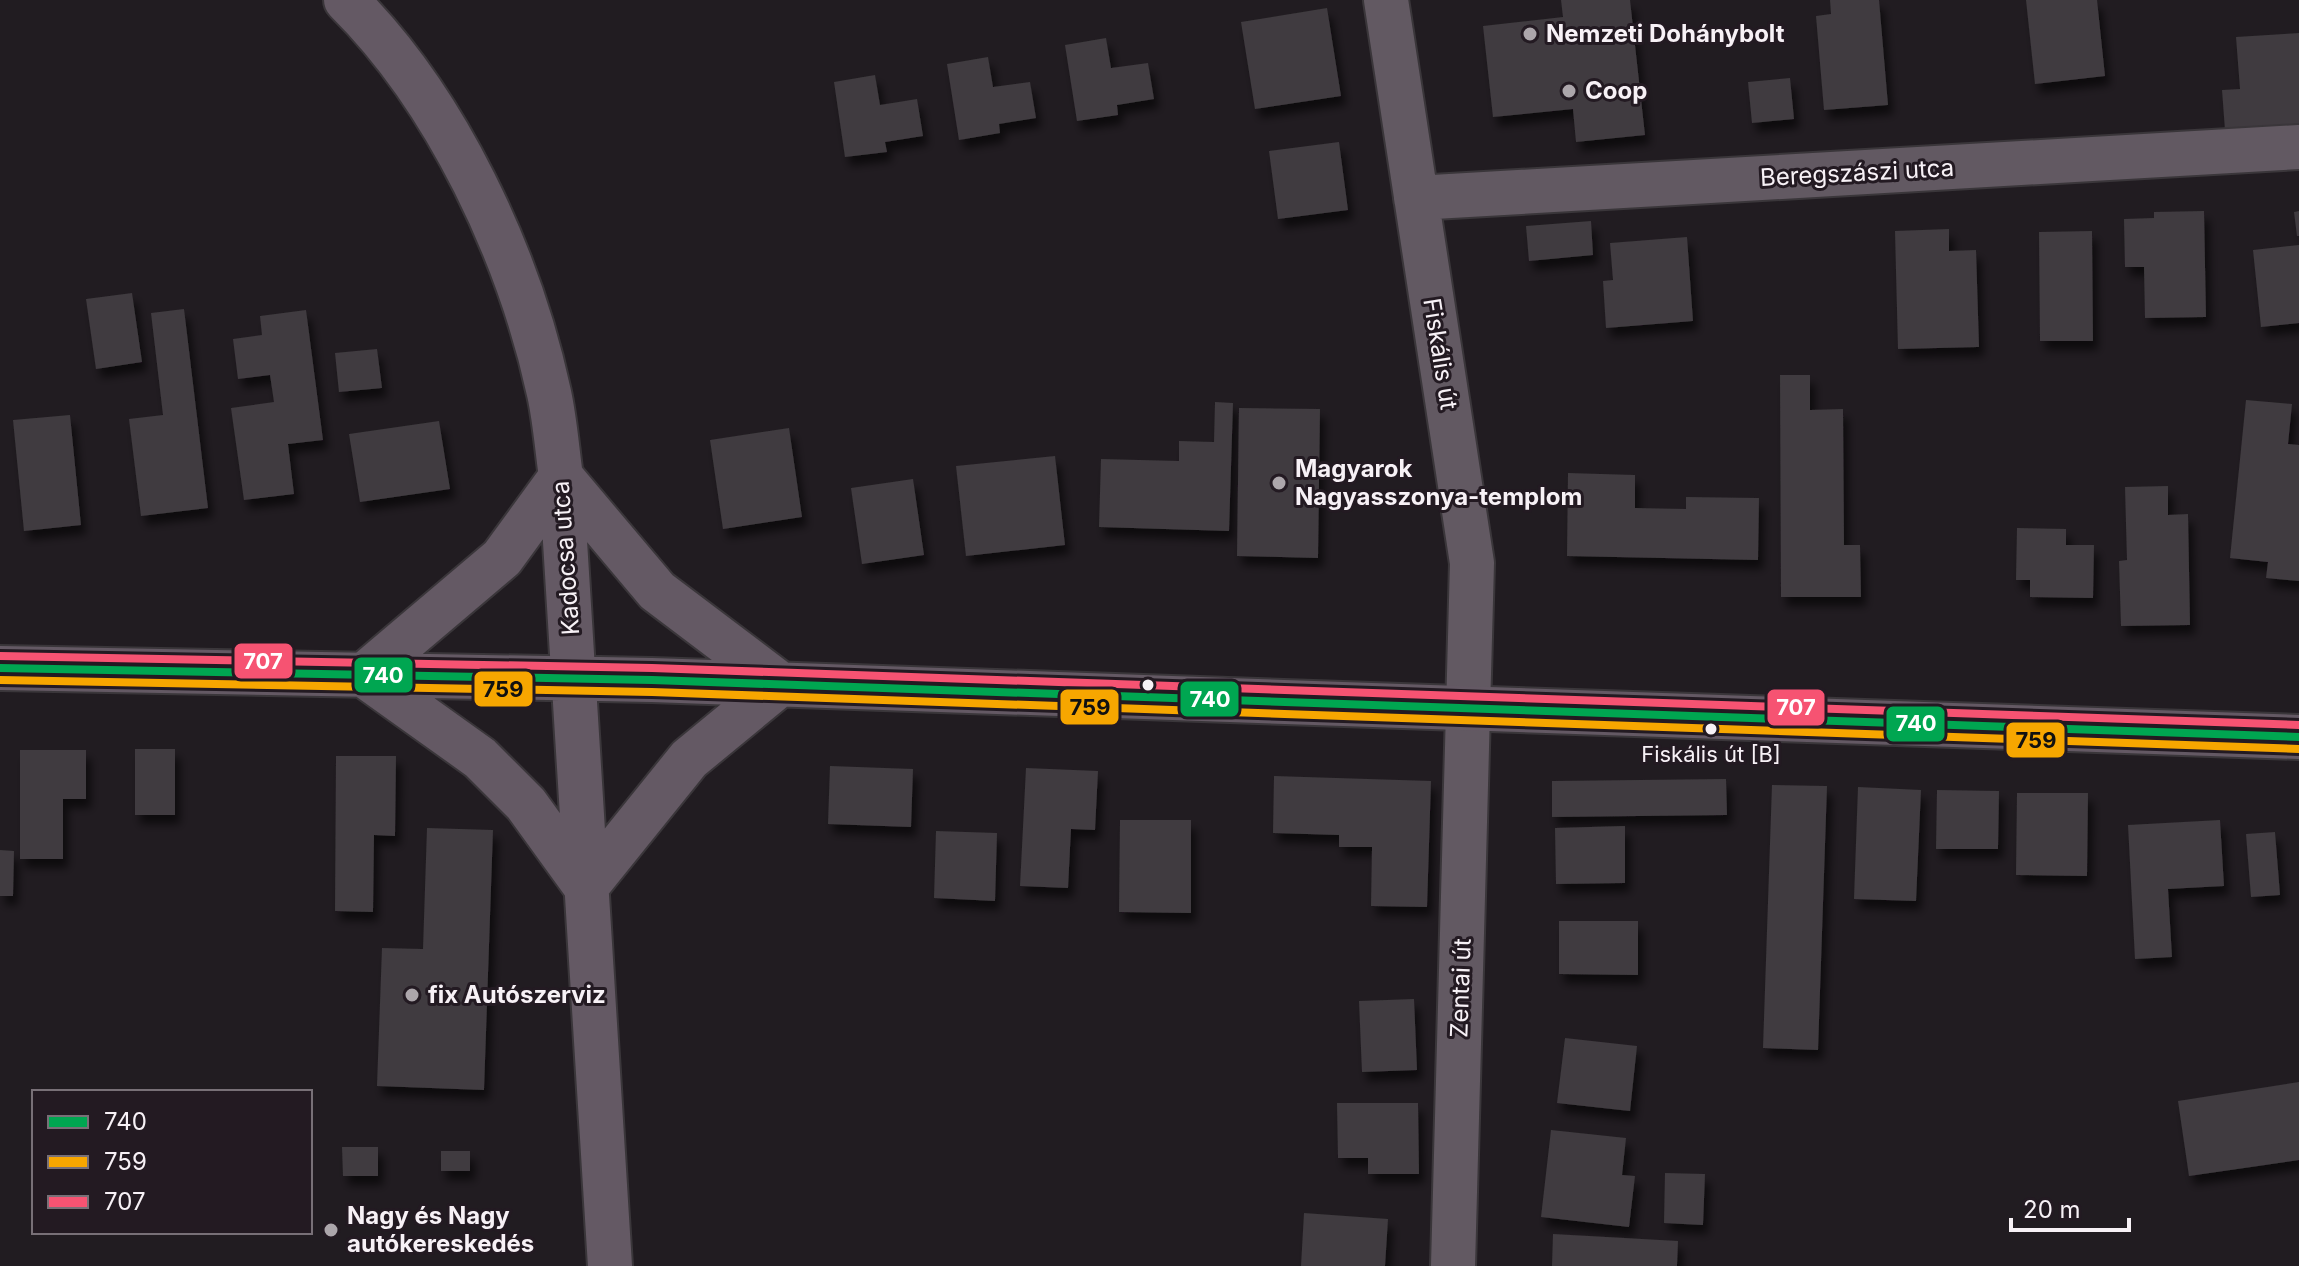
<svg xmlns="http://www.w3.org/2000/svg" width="2299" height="1266" viewBox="0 0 2299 1266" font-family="Inter,sans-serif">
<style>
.building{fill:#3f3b3f;filter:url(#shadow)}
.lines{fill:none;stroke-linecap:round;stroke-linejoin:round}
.minor-casing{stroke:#3a363a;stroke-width:48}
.major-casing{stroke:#3a363a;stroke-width:48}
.minor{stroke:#625962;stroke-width:44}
.major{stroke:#645964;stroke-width:44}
.bus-1-casing{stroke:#231a22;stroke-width:14}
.bus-2-casing{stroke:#231a22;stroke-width:14}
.bus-3-casing{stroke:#231a22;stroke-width:14}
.bus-1{stroke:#00a651;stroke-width:8}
.bus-2{stroke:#f7a600;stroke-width:8}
.bus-3{stroke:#f65372;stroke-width:8}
.poi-dot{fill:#aca6ab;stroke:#231a22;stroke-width:3}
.bus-dot{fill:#f7f1f6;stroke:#231a22;stroke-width:3}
.labels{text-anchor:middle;stroke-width:6;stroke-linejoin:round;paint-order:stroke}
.bus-label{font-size:22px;fill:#f7f1f6;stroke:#231a22}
.poi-label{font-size:24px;font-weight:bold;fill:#f7f1f6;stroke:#231a22;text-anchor:start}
.street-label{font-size:24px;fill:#f7f1f6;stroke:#231a22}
.line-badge{stroke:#231a22;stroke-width:3}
.badge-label{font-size:22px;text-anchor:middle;font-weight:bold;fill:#fff}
.pale-badge-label{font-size:22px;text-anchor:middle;font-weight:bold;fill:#111}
</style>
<defs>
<filter id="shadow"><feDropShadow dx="5" dy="9" stdDeviation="4" flood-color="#0009"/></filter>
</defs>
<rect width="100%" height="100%" fill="#211c21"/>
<!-- building -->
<path class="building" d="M1561,0h69l15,135 -69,7 -3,-33 -80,8 -10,-91 80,-9z
M1830,0h49l9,105 -64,5 -8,-94 15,-2z
M2026,0h71l8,76 -70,8z
M1327,8l14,88 -86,13 -14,-87z
M2299,33v91l-74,6 -3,-40 18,-1 -4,-52z
M1106,38l5,30 37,-5 6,36 -37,6 1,10 -41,6 -12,-76z
M988,57l5,30 37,-5 6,36 -37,6 1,9 -41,7 -12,-76z
M875,75l5,30 37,-6 6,37 -38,6 2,10 -42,5 -11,-75z
M1790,78l4,41 -42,4 -4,-41z
M1339,142l9,68 -70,9 -9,-68z
M2204,211l2,106 -61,1 -1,-51h-19l-1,-48 30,-1v-6z
M2299,211v25h-2l-3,-24z
M1591,221l2,34 -64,6 -3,-35z
M1949,229v22l27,-1 3,97 -81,2 -3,-118z
M2092,231l1,110h-53l-1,-109z
M1687,237l6,84 -87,7 -3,-47 10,-1 -3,-37z
M2299,245v78l-38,4 -8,-77z
M132,293l10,69 -46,7 -10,-70z
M184,309l24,199 -67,8 -12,-97 34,-4 -12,-102z
M306,310l17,130 -35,4 6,50 -50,6 -13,-92 43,-6 -4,-27 -32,4 -5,-40 29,-4 -2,-19z
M377,349l5,39 -43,4 -4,-39z
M1780,375h30v35l33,-1 1,136h16l1,52h-80z
M2246,400l46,4 -4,40 11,1v136l-33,-3 2,-16 -38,-4z
M1215,402l18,1 -4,128 -130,-4 2,-68 78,2v-20l35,1z
M1239,408l81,1 -2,149 -81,-2z
M70,415l11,110 -57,6 -11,-111z
M439,421l11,68 -90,13 -11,-68z
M789,428l13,89 -79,12 -13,-89z
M1055,456l10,89 -99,11 -10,-90z
M1568,473l67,2v33l51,1v-12l73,1 -1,62 -191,-4z
M913,479l11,76 -62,9 -11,-76z
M2168,486v29l20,-1 2,111 -69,1 -2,-65 8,-1 -2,-73z
M2017,528l49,1v16h28l-1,53 -63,-1v-17h-14z
M135,749h40v66h-40z
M20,750h66v49h-23v60h-43z
M336,756h60l-1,80 -21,-1 -1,77 -38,-1z
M830,766l83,3 -2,58 -83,-3z
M1026,768l72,3 -3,59 -24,-1 -3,59 -48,-2z
M1274,776l157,5 -4,126 -56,-1 1,-59h-33v-12l-66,-2z
M1726,779l1,36 -175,2v-36z
M1772,785l55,1 -9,264 -55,-2z
M1858,787l63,3 -5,111 -62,-2z
M1937,790l62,1 -1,58h-62z
M2017,793h71l-1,83 -71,-1z
M1120,820h71v93l-72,-1z
M2220,820l4,66 -56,3 4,68 -37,2 -7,-134z
M1625,826v57l-69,1 -1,-56z
M427,828l66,2 -9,260 -107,-4 5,-138 41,1z
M936,831l61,2 -2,68 -61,-3z
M2275,832l5,63 -29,2 -5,-63z
M0,850l14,1 -1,45h-13z
M1559,921h79v54l-79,-1z
M1414,999l3,71 -55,2 -3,-71z
M1565,1038l72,8 -7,65 -73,-8z
M2299,1082v78l-110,16 -11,-75z
M1337,1103h81l1,71h-51v-16h-30z
M1551,1130l75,8 -4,37 13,1 -6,51 -88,-10z
M342,1147h36v29h-35z
M441,1151h29v20h-29z
M1665,1173l40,1 -2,51 -39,-2z
M1304,1213l84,6 -3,47h-84z
M1553,1234l125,7 -1,25h-125z"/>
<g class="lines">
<!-- minor casing -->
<g class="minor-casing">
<path id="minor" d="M1386,0l86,563 -19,703
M1416,198l883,-51"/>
</g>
<!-- major casing -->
<g class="major-casing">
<path id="major" d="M346,0c101,100 173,255 203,393 6,27 8,56 12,84l49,789
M561,477l96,114 123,93
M0,668l652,12 1647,57
M364,675l116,83 46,46 60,83
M364,675l138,-117 59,-81
M586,887l103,-128 91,-75"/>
</g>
<!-- minor -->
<use href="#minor" class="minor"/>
<!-- major -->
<use href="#major" class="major"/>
<!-- bus-1 casing -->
<g class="bus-1-casing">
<path id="bus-1" d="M0,668l652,12 1647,57"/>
</g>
<!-- bus-2 casing -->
<g class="bus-2-casing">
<path id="bus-2" d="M0,680l652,12 1647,57"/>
</g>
<!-- bus-3 casing -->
<g class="bus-3-casing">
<path id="bus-3" d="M0,656l652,12 1647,57"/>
</g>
<!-- bus-1 -->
<use href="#bus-1" class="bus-1"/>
<!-- bus-2 -->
<use href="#bus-2" class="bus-2"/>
<!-- bus-3 -->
<use href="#bus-3" class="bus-3"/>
</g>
<!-- markers -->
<g class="poi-dot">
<circle cx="1530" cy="34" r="8"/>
<circle cx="1569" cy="91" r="8"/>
<circle cx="1279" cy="483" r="8"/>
<circle cx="412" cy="995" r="8"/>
<circle cx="331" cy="1230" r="8"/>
</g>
<g class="bus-dot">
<circle cx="1148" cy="685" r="7"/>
<circle cx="1711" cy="729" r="7"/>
</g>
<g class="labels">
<!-- bus labels -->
<g class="bus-label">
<text x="1711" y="762">Fiskális út [B]</text>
</g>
<!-- poi labels -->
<g class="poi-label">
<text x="1546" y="42">Nemzeti Dohánybolt</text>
<text x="1585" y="99">Coop</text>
<text x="1295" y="477">Magyarok<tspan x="1295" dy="28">Nagyasszonya-templom</tspan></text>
<text x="428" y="1003">fix Autószerviz</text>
<text x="347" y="1224">Nagy és Nagy<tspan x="347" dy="28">autókereskedés</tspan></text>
</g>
<!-- street labels -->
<g class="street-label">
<text transform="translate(1857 173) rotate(-3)" y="8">Beregszászi utca</text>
<text transform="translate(1440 354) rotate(81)" y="8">Fiskális út</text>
<text transform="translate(566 558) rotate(-94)" y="8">Kadocsa utca</text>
<text transform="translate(1461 988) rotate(-88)" y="8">Zentai út</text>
</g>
</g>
<g class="line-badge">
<rect x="233" y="642" width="61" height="38" rx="8" fill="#f65372"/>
<rect x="353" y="656" width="61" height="38" rx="8" fill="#00a651"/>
<rect x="473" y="670" width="61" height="38" rx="8" fill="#f7a600"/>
<rect x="1179" y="680" width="61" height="38" rx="8" fill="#00a651"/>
<rect x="1059" y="688" width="61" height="38" rx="8" fill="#f7a600"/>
<rect x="1766" y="688" width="60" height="39" rx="8" fill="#f65372"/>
<rect x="1885" y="705" width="61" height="38" rx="8" fill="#00a651"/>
<rect x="2005" y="721" width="61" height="38" rx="8" fill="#f7a600"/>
</g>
<g class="badge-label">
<text x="263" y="669">707</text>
<text x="383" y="683">740</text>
<text x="1210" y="707">740</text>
<text x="1796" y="715">707</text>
<text x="1916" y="731">740</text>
</g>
<g class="pale-badge-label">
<text x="503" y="697">759</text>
<text x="1090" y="715">759</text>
<text x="2036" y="748">759</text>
</g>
<!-- legend -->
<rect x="32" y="1090" width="280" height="144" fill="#231a22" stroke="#787077" stroke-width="2"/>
<rect x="48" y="1116" width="40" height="12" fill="#00a651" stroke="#787077" stroke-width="2"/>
<text x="104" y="1130" font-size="24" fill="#f7f1f6">740</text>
<rect x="48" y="1156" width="40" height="12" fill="#f7a600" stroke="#787077" stroke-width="2"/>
<text x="104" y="1170" font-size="24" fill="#f7f1f6">759</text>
<rect x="48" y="1196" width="40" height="12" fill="#f65372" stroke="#787077" stroke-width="2"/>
<text x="104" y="1210" font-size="24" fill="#f7f1f6">707</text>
<!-- scale -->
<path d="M2011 1218v12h118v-12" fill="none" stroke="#f7f1f6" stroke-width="4"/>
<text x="2023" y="1218" font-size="24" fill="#f7f1f6" stroke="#231a22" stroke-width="6" paint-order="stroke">20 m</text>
</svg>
